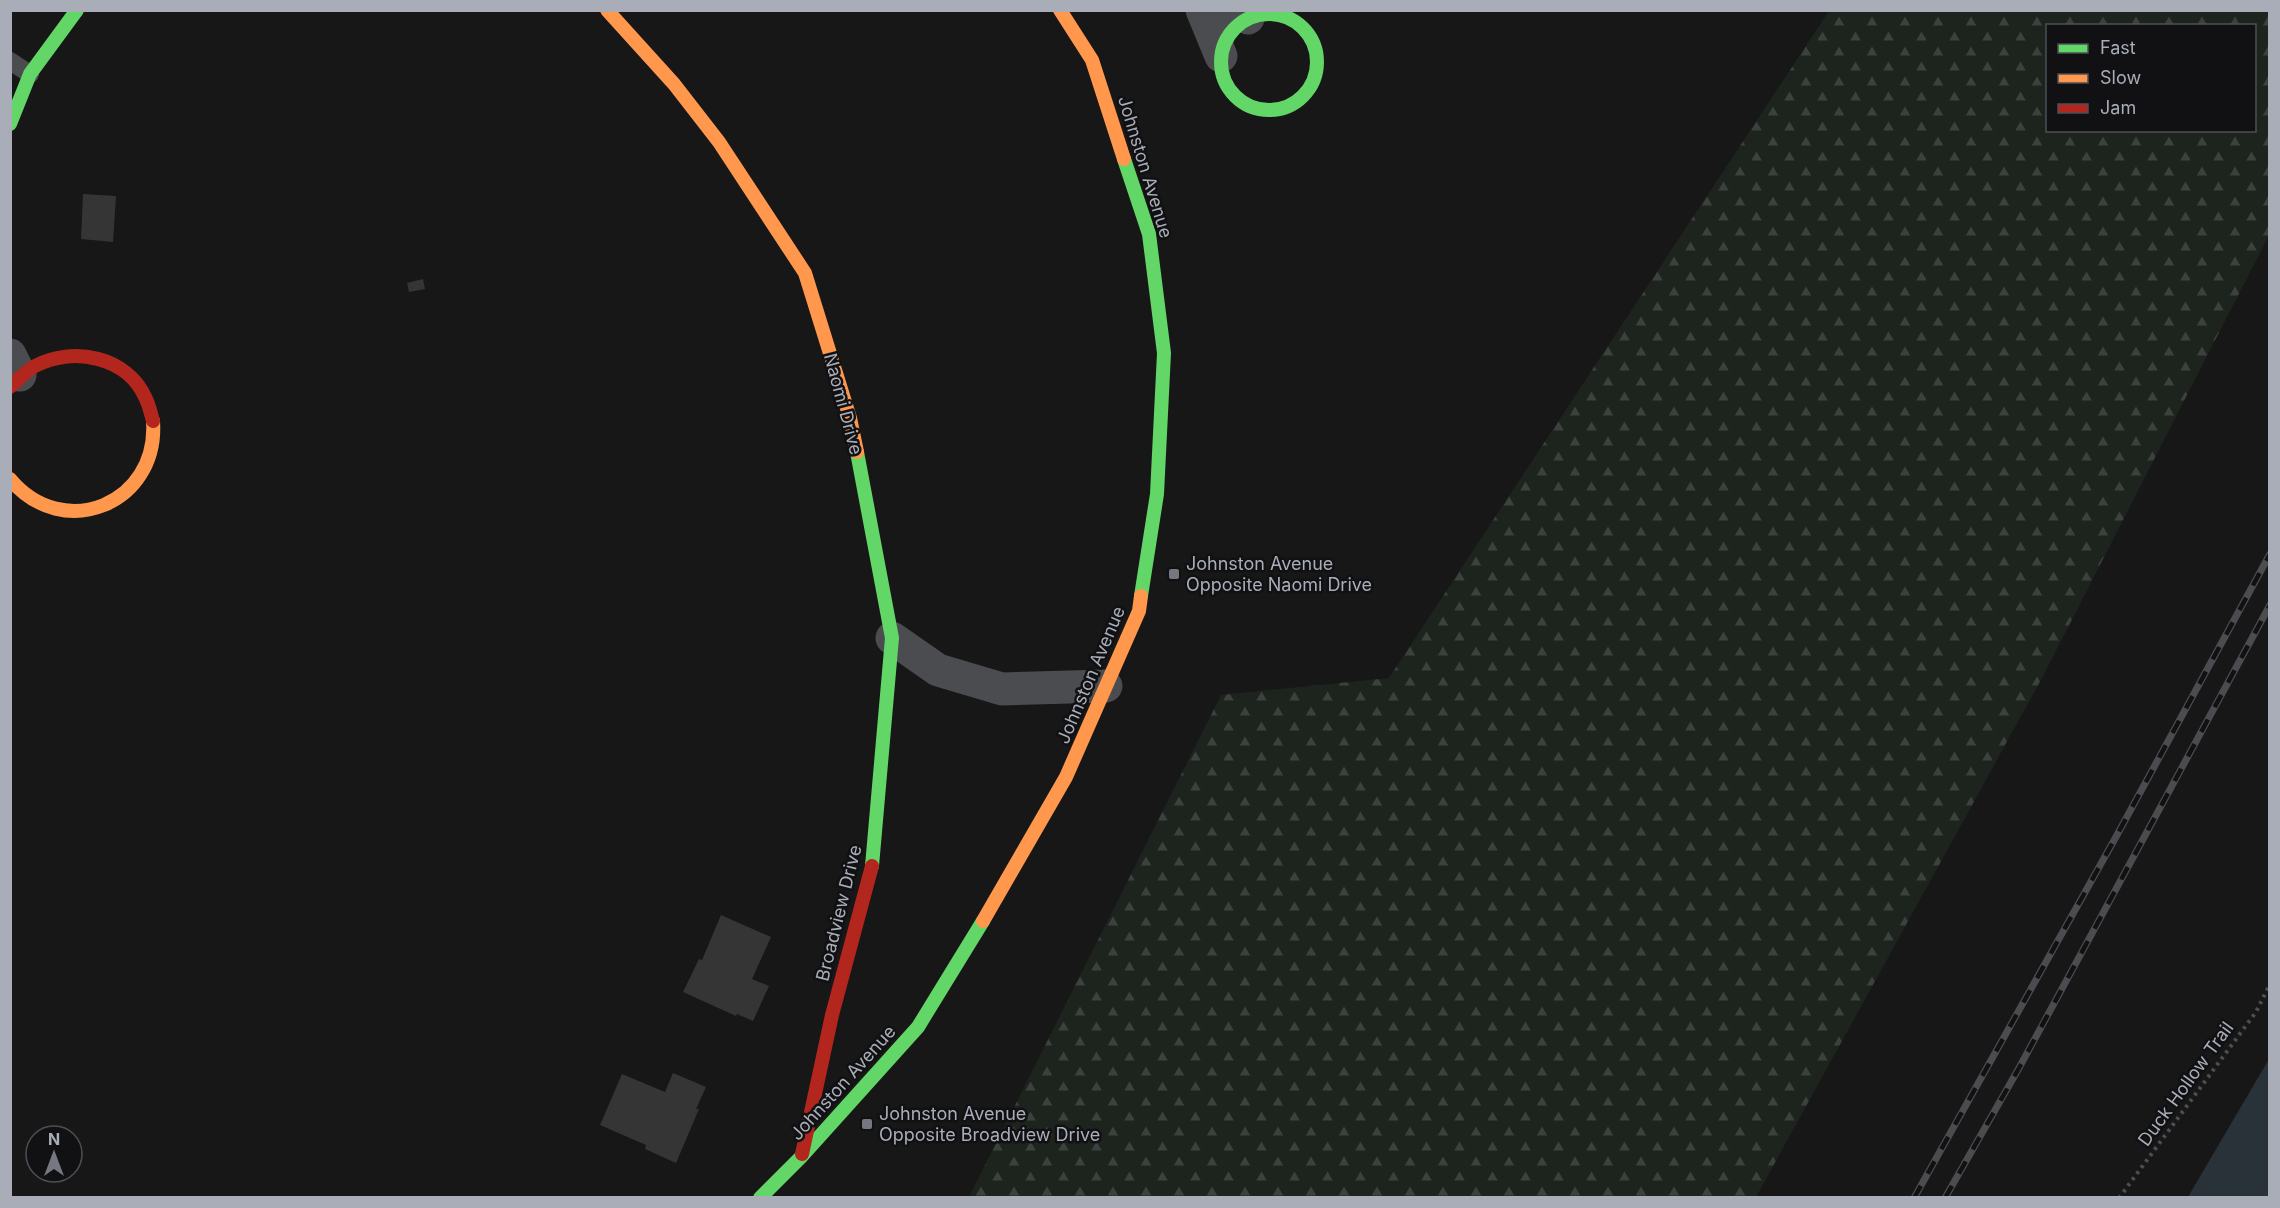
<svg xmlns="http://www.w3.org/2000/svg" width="2280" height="1208" viewBox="0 0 2280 1208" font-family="Inter,sans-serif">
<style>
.forest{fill:url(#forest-firs);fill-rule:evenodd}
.water{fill:#2a3239}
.building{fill:#353536}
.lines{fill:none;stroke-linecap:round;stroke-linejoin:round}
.path{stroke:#4d4e52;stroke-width:4;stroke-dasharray:3 4.5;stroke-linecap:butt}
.lane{stroke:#4b4c50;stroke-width:18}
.street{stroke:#4b4c50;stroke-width:33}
.fast{stroke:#63d668;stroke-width:14}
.slow{stroke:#ff974d;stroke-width:14}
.jam{stroke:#b3261e;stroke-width:14}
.rail-casing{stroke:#4b4c4f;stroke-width:7}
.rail{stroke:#111113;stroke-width:4.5;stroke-dasharray:14;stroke-linecap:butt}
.poi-dot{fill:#757880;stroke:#111113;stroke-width:2}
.labels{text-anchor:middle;stroke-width:5;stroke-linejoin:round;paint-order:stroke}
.street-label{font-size:18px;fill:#a8adb8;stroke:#111113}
.poi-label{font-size:18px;fill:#a8adb8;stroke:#111113;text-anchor:start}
</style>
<defs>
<pattern id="forest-firs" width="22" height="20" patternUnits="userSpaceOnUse" patternTransform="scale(1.5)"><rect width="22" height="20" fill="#1d241e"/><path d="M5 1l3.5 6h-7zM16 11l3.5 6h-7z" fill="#3b413d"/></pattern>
</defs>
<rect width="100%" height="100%" fill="#171717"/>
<!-- forest -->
<path class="forest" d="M1829,11h440v224l-227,443 -286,519h-787l252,-502 168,-17zM2048,26h206v104h-206z"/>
<!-- water -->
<path class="water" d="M2269,1059v138h-81z"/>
<!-- building -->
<path class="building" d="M83,194l33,2 -3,46 -32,-3z
M423,279l2,10 -16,3 -2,-9z
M721,915l50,22 -19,42 17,7 -16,35 -16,-7 -1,2 -53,-24 16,-33 3,1z
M673,1073l33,14 -10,22h3l-23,54 -31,-14 1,-4 -46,-20 22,-51 43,18z"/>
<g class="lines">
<!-- path -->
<path class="path" d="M2119,1198l137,-186 14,-28"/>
<!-- lane -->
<path class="lane" d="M10,61l20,13"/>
<!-- street -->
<path class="street" d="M1202,10l19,46
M1232,10l16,8
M10,355l10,20
M892,638l46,32 64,19 104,-3"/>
<!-- fast -->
<path class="fast" d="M1221 62a48 48 0 1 1 96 0a48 48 0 1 1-96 0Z
M10,124l20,-50 47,-64
M1124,159l25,75 15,119 -7,141 -16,102
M857,452l35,186 -20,228
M760,1198l41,-41 117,-130 65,-106"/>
<!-- slow -->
<path class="slow" d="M607,10l67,74 45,58 86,131 45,145 7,34
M1060,10l32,50 32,99
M10,479c53,64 149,25 143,-58
M983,921l83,-144 73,-166 2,-15"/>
<!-- jam -->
<path class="jam" d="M10,387c8,-7 16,-16 25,-21 37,-20 93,-10 111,33 3,6 5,15 7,22
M802,1154l30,-139 40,-149"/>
<!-- rail casing -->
<g class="rail-casing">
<path id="rail" d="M1914,1198l203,-363 153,-281
M1945,1198l74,-130 251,-463"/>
</g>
<!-- rail -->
<use href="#rail" class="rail"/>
</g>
<!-- markers -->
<g class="poi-dot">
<rect x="1168" y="568" width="12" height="12" rx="3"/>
<rect x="861" y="1118" width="12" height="12" rx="3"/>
</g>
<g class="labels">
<!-- street labels -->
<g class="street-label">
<text transform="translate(1145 167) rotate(73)" y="6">Johnston Avenue</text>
<text transform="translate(843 404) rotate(75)" y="6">Naomi Drive</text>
<text transform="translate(1091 675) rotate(-67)" y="6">Johnston Avenue</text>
<text transform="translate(839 913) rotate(-76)" y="6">Broadview Drive</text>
<text transform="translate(843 1083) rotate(-48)" y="6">Johnston Avenue</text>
<text transform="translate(2186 1084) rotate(-54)" y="6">Duck Hollow Trail</text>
</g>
<!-- poi labels -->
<g class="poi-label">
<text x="1186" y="570">Johnston Avenue<tspan x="1186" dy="21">Opposite Naomi Drive</tspan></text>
<text x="879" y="1120">Johnston Avenue<tspan x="879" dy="21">Opposite Broadview Drive</tspan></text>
</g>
</g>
<!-- border -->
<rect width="2280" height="1208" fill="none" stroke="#a8adb8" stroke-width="24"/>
<!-- legend -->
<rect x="2046" y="24" width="210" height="108" fill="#111113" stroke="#4d4f55" stroke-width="1.5"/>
<rect x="2058" y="44" width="30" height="9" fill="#63d668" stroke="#4d4f55" stroke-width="1.5"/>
<text x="2100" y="54" font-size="18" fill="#a8adb8">Fast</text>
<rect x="2058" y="74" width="30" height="9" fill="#ff974d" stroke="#4d4f55" stroke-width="1.5"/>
<text x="2100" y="84" font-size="18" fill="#a8adb8">Slow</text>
<rect x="2058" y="104" width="30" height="9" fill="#b3261e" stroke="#4d4f55" stroke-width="1.5"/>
<text x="2100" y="114" font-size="18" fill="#a8adb8">Jam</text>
<!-- north arrow -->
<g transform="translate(54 1154)"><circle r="28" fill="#111113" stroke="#4d4f55" stroke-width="1.5"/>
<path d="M0-4.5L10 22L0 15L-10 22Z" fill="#757880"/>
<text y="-9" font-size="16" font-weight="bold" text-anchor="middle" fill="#a8adb8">N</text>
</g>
</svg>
